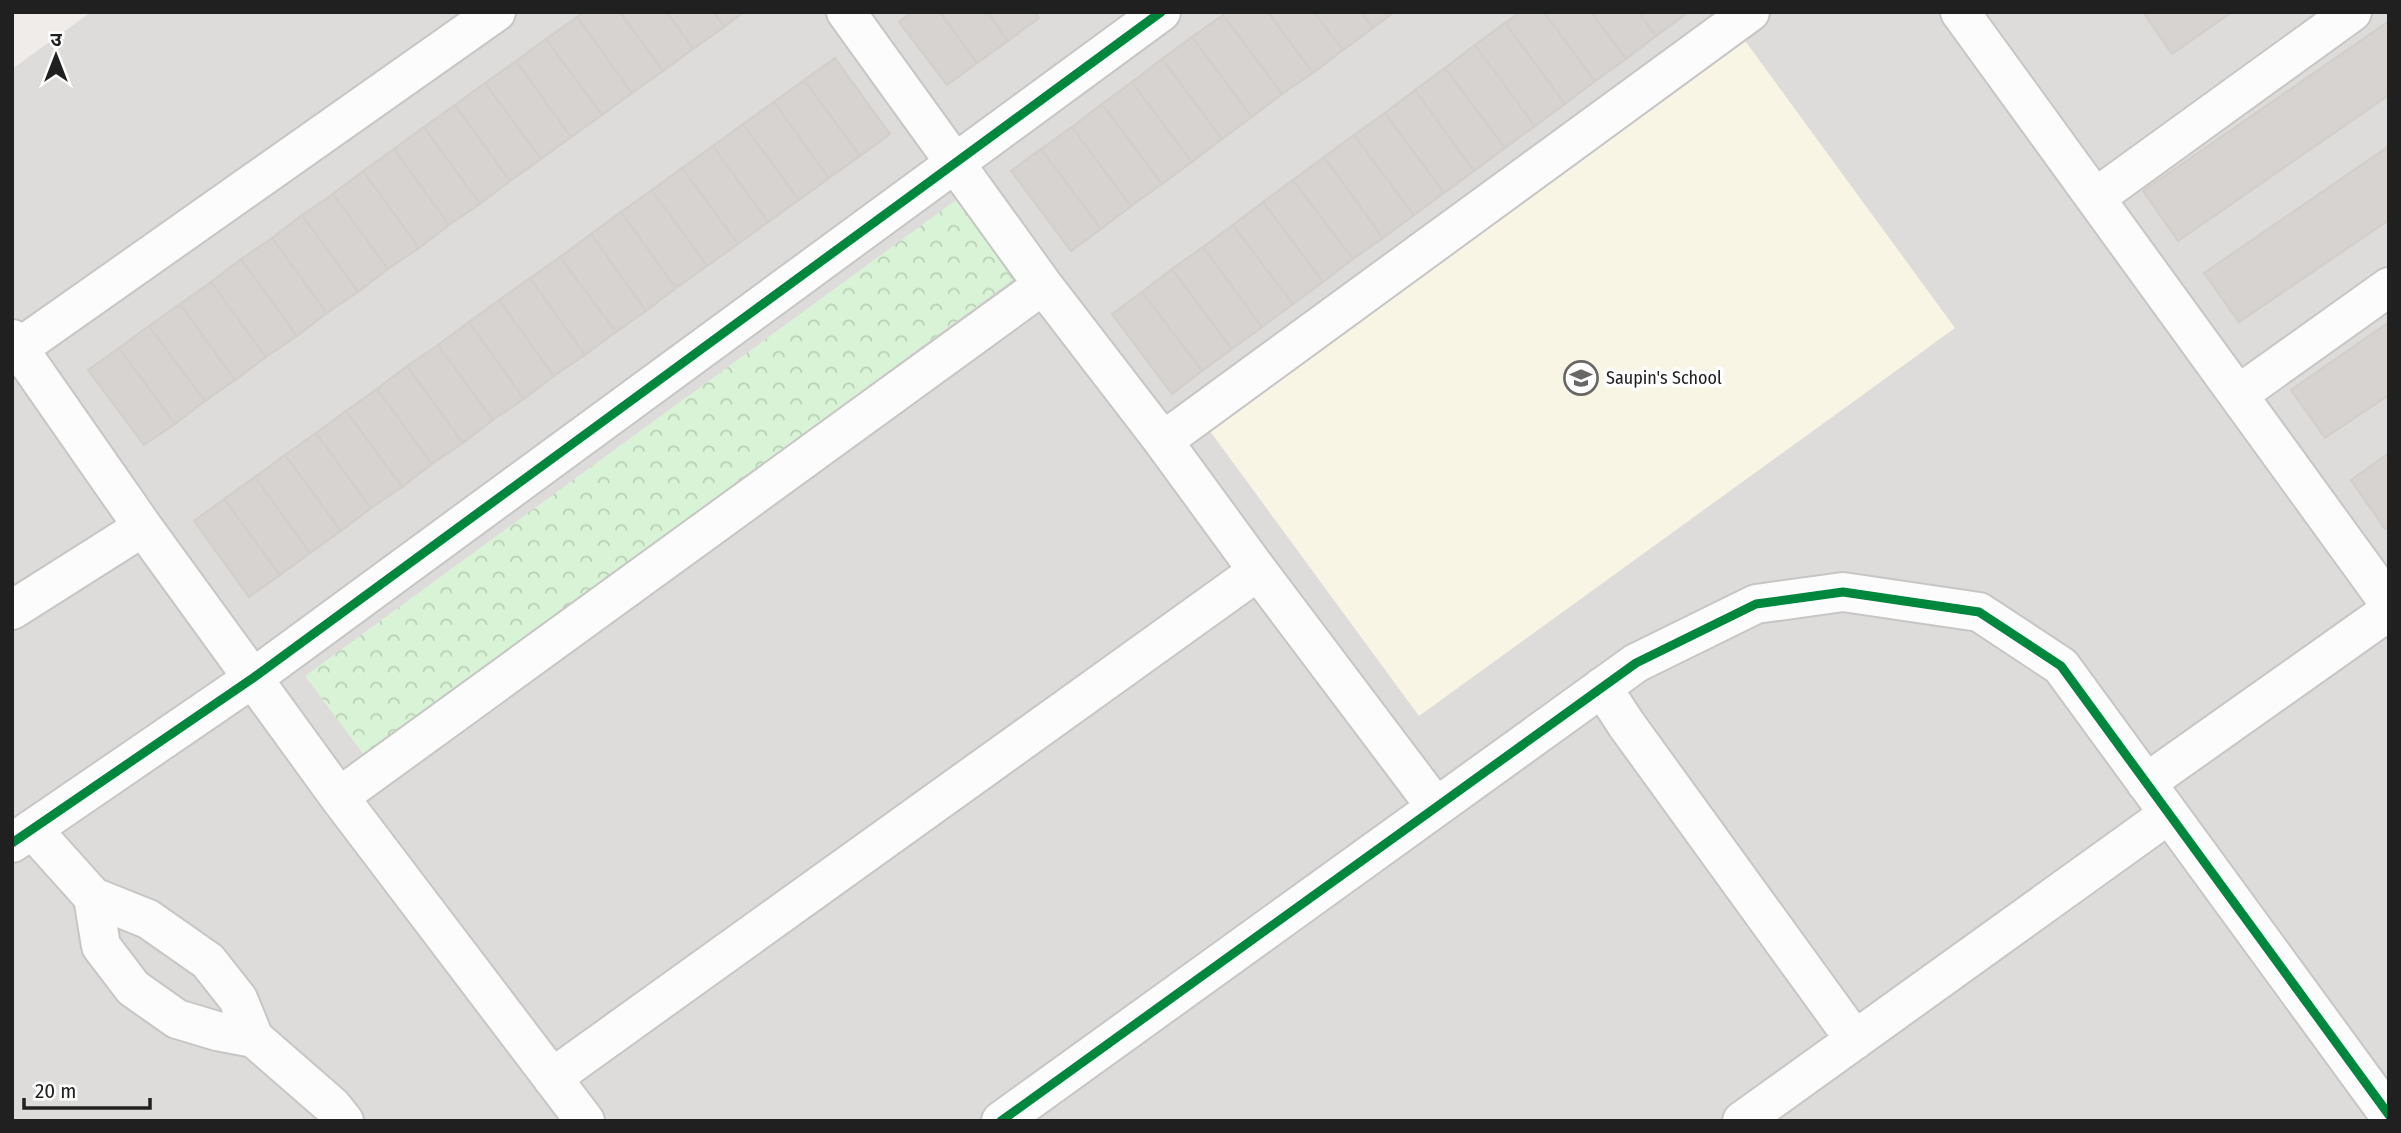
<svg xmlns="http://www.w3.org/2000/svg" width="2401" height="1133" viewBox="0 0 2401 1133" font-family="'Fira Sans Condensed','Noto Sans Devanagari',sans-serif">
<style>
.residential{fill:#dedcdb}
.education{fill:#f8f5e5}
.park{fill:url(#park-crowns)}
.building{fill:#d6d3d0;stroke:#d2ceca;stroke-width:2}
.lines{fill:none;stroke-linecap:round;stroke-linejoin:round}
.minor-casing{stroke:#c7c6c5;stroke-width:42}
.minor{stroke:#fdfcfc;stroke-width:38}
.cycleway-casing{stroke:#fff;stroke-width:13}
.cycleway{stroke:#00873e;stroke-width:9}
.labels{text-anchor:middle;stroke-width:7;stroke-linejoin:round;paint-order:stroke}
.poi-label{font-size:18px;fill:#202020;stroke:#fff;text-anchor:start}
</style>
<defs>
<pattern id="park-crowns" width="20" height="18" patternUnits="userSpaceOnUse" patternTransform="scale(1.75)"><rect width="20" height="18" fill="#d8f3d6"/><path d="M2 6a3 3 0 1 1 6 0M12 15a3 3 0 1 1 6 0" fill="none" stroke="#b9d0b7"/></pattern>
</defs>
<rect width="100%" height="100%" fill="#efece9"/>
<!-- residential -->
<path class="residential" d="M91,12h2298v1109h-2377v-1052z"/>
<!-- education -->
<path class="education" d="M1743,38l212,290 -536,388 -212,-289z"/>
<!-- park -->
<path class="park" d="M956,200l58,79 -650,476 -59,-79z"/>
<!-- building -->
<path class="building" d="M584,12h36l43,59 -31,22 -55,-76z
M620,12h47l26,37 -30,22z
M667,12h47l10,15 -31,22z
M714,12h30l-20,15z
M912,12h28l37,51 -30,22 -48,-63z
M940,12h47l21,29 -31,22z
M987,12h48l4,6 -31,23z
M1226,12h42l45,61 -31,21 -59,-79z
M1268,12h46l29,38 -30,23z
M1314,12h47l12,16 -30,22z
M1361,12h33l-21,16z
M1520,12h24l51,69 -30,23 -60,-81z
M1544,12h47l35,47 -31,22z
M1591,12h47l18,24 -30,23z
M1638,12h47l1,2 -30,22z
M2143,12h89l-60,42z
M1223,15l59,79 -30,23 -60,-80z
M577,17l55,76 -30,22 -56,-76z
M2389,21v74l-211,146 -35,-50z
M1505,23l60,81 -30,22 -60,-81z
M1192,37l60,80 -30,22 -60,-80z
M546,39l56,76 -31,22 -55,-76z
M1475,45l60,81 -30,22 -60,-80z
M835,58l55,76 -30,22 -56,-76z
M1162,59l60,80 -30,23 -60,-80z
M516,61l55,76 -30,22 -56,-76z
M1445,68l60,80 -31,23 -59,-81z
M804,80l56,76 -31,22 -55,-76z
M1132,82l60,80 -30,22 -60,-80z
M485,83l56,76 -31,22 -55,-76z
M1415,90l59,81 -30,22 -59,-80z
M774,102l55,76 -30,22 -56,-76z
M1102,104l60,80 -31,22 -59,-79z
M455,105l55,76 -30,23 -56,-77z
M1385,113l59,80 -30,22 -60,-80z
M743,124l56,76 -31,22 -55,-76z
M424,127l56,77 -31,21 -55,-76z
M1072,127l59,79 -30,23 -60,-80z
M1354,135l60,80 -31,23 -59,-81z
M713,146l55,76 -30,22 -56,-76z
M2389,146v74l-150,102 -35,-49z
M394,149l55,76 -30,23 -56,-77z
M1041,149l60,80 -30,22 -60,-80z
M1324,157l59,81 -30,21 -60,-79z
M682,168l56,76 -31,22 -55,-76z
M363,171l56,77 -31,21 -55,-75z
M1293,180l60,79 -30,23 -60,-80z
M652,190l55,76 -31,22 -55,-76z
M333,194l55,75 -30,23 -56,-77z
M1263,202l60,80 -30,22 -60,-79z
M621,212l55,76 -30,23 -55,-77z
M302,215l56,77 -31,21 -55,-75z
M1233,225l60,79 -31,23 -59,-80z
M591,234l55,77 -30,21 -56,-75z
M272,238l55,75 -30,23 -56,-77z
M1203,247l59,80 -30,22 -60,-80z
M560,257l56,75 -31,23 -55,-77z
M241,259l56,77 -31,21 -55,-75z
M1172,269l60,80 -30,22 -60,-79z
M530,278l55,77 -31,21 -55,-76z
M211,282l55,75 -31,23 -55,-76z
M1142,292l60,79 -30,23 -60,-80z
M499,300l55,76 -30,23 -55,-77z
M180,304l55,76 -30,21 -56,-75z
M469,322l55,77 -31,21 -55,-75z
M2389,322v73l-64,43 -34,-48z
M149,326l56,75 -30,23 -56,-76z
M438,345l55,75 -30,23 -56,-77z
M119,348l56,76 -31,21 -56,-75z
M407,366l56,77 -31,21 -55,-75z
M377,389l55,75 -30,23 -56,-76z
M346,411l56,76 -31,21 -55,-75z
M316,433l55,75 -30,23 -56,-76z
M2389,453v74l-4,2 -34,-49z
M285,455l56,76 -31,22 -55,-76z
M255,477l55,76 -30,22 -56,-76z
M224,499l56,76 -31,22 -55,-76z"/>
<g class="lines">
<!-- minor casing -->
<g class="minor-casing">
<path id="minor" d="M846,12l197,273 120,156 95,130 178,236
M1960,12l429,591
M2095,198l257,-186
M12,339l131,188 196,270 246,324
M19,348l477,-336
M2239,394l150,-107
M1163,441l587,-429
M12,610l131,-83
M1602,687l24,37 229,316
M2146,783l243,-172
M339,797l704,-512
M32,829l61,68 55,22 60,42 30,38 16,39
M12,843l241,-165 908,-666
M93,897l8,49 32,42 44,31 40,12 37,7 78,68 12,15
M552,1078l706,-507
M1001,1121l635,-458 120,-59 87,-12 136,20 82,54 328,449
M1742,1121l427,-307"/>
</g>
<!-- minor -->
<use href="#minor" class="minor"/>
<!-- cycleway casing -->
<g class="cycleway-casing">
<path id="cycleway" d="M12,843l241,-165 908,-666
M1001,1121l635,-458 120,-59 87,-12 136,20 82,54 328,449"/>
</g>
<!-- cycleway -->
<use href="#cycleway" class="cycleway"/>
</g>
<!-- icons -->
<defs>
<g id="school-ring" transform="scale(1.75)"><circle r="9.5" fill="#fff" stroke="#686766" stroke-width="1.5"/><path d="M0-5L7-2L0 1L-7-2ZM-4 1L0 2.5L4 1V4Q0 6-4 4Z" fill="#686766"/></g>
</defs>
<g fill-rule="evenodd">
<use href="#school-ring" x="1581" y="378"/>
</g>
<g class="labels">
<!-- poi labels -->
<g class="poi-label">
<text x="1606" y="384">Saupin's School</text>
</g>
</g>
<!-- border -->
<rect width="2401" height="1133" fill="none" stroke="#202020" stroke-width="28"/>
<!-- north arrow -->
<g transform="translate(56 56)" stroke="#ffffff" stroke-width="5" paint-order="stroke">
<path d="M0-5L12 26L0 18L-12 26Z" fill="#202020"/>
<text y="-10" font-size="19" font-weight="bold" text-anchor="middle" fill="#202020">उ</text>
</g>
<!-- scale -->
<path d="M24 1098v10h126v-10" fill="none" stroke="#202020" stroke-width="3.5"/>
<text x="35" y="1098" font-size="21" fill="#202020" stroke="#ffffff" stroke-width="5" paint-order="stroke">20 m</text>
</svg>
